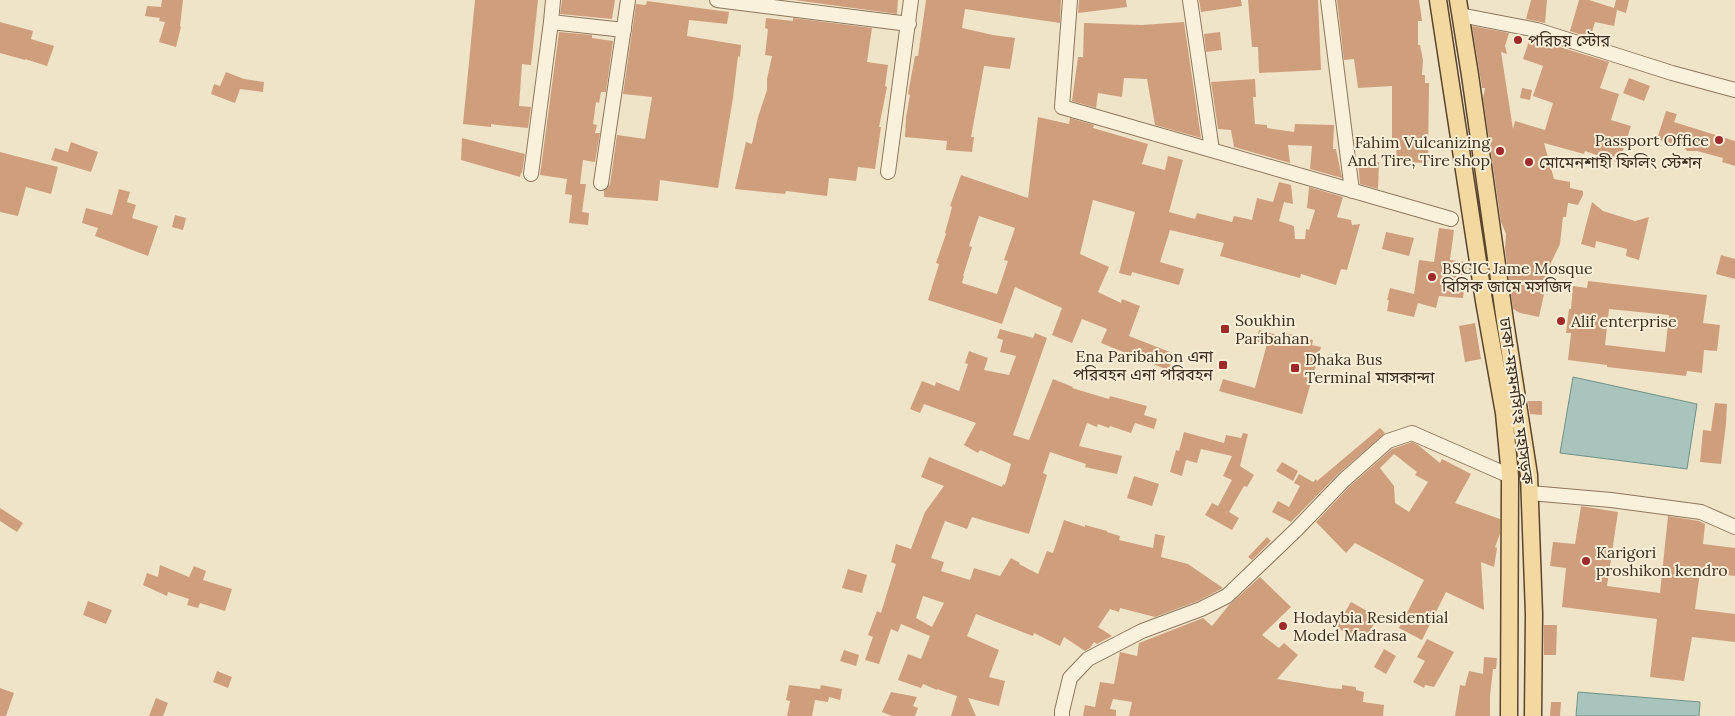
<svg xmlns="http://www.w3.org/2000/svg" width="1735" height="716" viewBox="0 0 1735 716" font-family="Lora,'Noto Sans Bengali',serif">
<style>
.water{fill:#a9c4bc;stroke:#6f938a}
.building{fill:#cf9f7d;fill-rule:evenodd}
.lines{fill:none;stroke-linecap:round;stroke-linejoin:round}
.minor-casing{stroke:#8d765c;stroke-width:16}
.major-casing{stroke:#5b4430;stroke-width:19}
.minor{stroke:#faf1dc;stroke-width:14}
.major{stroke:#f3d9a0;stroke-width:16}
.poi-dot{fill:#9e2a2b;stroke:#f7eed8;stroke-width:2}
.labels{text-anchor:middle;stroke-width:4;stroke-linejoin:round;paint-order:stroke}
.poi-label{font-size:16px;fill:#3d2e20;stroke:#f7eed8;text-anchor:start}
.street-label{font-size:16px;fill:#3d2e20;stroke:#f7eed8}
</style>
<rect width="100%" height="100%" fill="#f0e4c8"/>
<!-- water -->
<path class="water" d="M1573,377l124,27 -10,65 -127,-16z
M1578,692l122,10 -1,14h-123z"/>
<!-- building -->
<path class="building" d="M162,0h21l-3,26 1,1 -5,20 -17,-5 6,-20 -6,-1 1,-3 -15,-2 2,-10 14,1z
M475,0h63l-7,65 -9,-1 -3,42 12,1 -3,21 -30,-3 -7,-1v3l-28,-3z
M562,0h53l-3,19 -52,-5z
M794,0h104l-1,14z
M926,0h135l-1,23 -95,-14 -3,19 31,7 22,3 -5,31 -26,-3 -13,71h3l-2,15 -26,-2 1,-9 -42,-4 1,-20 4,-22 -2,-1 7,-38h3z
M1079,0h47l1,7 -49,6z
M1199,0h42l1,6 -41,6z
M1248,0h70l3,70 -62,3 -1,-26h-6z
M1337,0h82l3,21h-4v24h2l3,15 -1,15h3v8h4l-1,80 -32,-1 1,-24h-5v-52l-34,2 -4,-29 -10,1z
M1531,0h16l-2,23 -19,-4z
M1579,0h10l25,8 2,-8h13l-3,13 -9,-3 -3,16 -19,-4 -5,16 -20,-7z
M647,1l82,11 -2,12 -38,-4 -2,16 54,9 -1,12 -2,-1 -5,42 -15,90 -58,-8 -2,21 -54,-4v-6l6,-7 7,-49 28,4 7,-42 -29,-3 13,-90 10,1z
M766,18l27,3v-3l79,10 -5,34 21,3 -3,21 2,1 -8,40h2l-6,42 -17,-2 -2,14 -27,-3 -2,18 -41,-5 -1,3 -50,-5 11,-47 6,2 6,-27 9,-27v-11l5,-23 -7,-1 3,-26 -3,-1z
M0,22l33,9 -2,8 23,7 -7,20 -22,-7v1l-25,-7z
M1184,22l17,116 -46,-13 -8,-46 -23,-1 -2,19 -24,-4 -2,15 -24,-7 6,-44h5l1,-34 58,2z
M1472,26l37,7 -4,13 2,8 -6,-2 12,77 2,-8 30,9 8,-27 -20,-7 10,-30 -20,-7 7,-21 79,24 -9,26 19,6 -8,26 20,6 -12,37 -34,-12 -1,3 -40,-11 10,36 16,3v6l13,3v4l-5,10 -10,-2 -2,14h-3l-3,27 -14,29h4l-1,12h-3l-7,32 -19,-4 -7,-4 -8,-60 1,-15 -5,-12 -18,-124 2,-10h-3z
M559,32l33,3v3l21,3 -7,51h-5l-2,11 -3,-1 -3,22 4,1 -2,8h5l-5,29 -12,-2 -3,24h6l-4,28 7,1 -1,12 -19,-2 3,-28 -7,-1 2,-15 -27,-4z
M1220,32l2,18 -16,2 -2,-18z
M226,72l18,7 20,3 -1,10 -23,-3 -5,14 -24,-9 3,-10 6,2z
M1629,78l21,8 -6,15 -21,-8z
M1255,79l1,18h-3l2,27 12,1v3l27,4 1,-8 39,1 -1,24h3l6,29 -32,-9 2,-23 -24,-1 2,18 -56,-16 -3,-17 -13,-1 -7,-47z
M1522,88l10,2 -2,10 -10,-2z
M1666,111l11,3 -3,8 61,19v25l-13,-4 1,-4 -26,-7h-10l-3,-4 -27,-8z
M1038,117l31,7 1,-6 24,7 -1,3 55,16 -6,20 23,6 3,-14 15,4 -14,52 26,7 2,-6 35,9 2,-6 18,4 5,-22 16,4 6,-20 12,3 2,19 -9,-2 -5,19 15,5 1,13h10l1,-10 3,1 6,-20 -8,-2 2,-21 34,10 -6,20 14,3 1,5 8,-1 -13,46 -6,-1 -5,16 -35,-11 -1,4 -80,-22 4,-13 -54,-13 -10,32 24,7 -5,16 -47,-13 -1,4 -12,-3 16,-61 -42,-12 -13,54 29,13 -11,25 23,11 1,-4 18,7 -11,30 46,18 -7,16 -67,-27 6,-14 -25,-10 -10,24 -20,-8 10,-27 -47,-21 -13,37 -74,-24 11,-36 -3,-1 10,-29 -1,-1 7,-26 -2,-1 11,-31 67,23zM979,216l36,12 -11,32 4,1 -11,33 -35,-11 2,-7h-1l9,-29 -3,-1z
M462,138l63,16 -3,19h-1l-1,4 -59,-17z
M71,142l27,10 -7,20 -40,-12 4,-12 13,4z
M0,152l58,15 -7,27 -25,-7 -8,29 -18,-4z
M1358,161l21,1 -1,27 -18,-5z
M119,189l11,3 -3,10 9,3 -4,13 26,8 -10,30 -53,-20 3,-8 -16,-5 4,-15 26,7z
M1592,202l11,9 32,10 14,-4 -10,43 -13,-4 1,-7 -31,-8 -1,7 -14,-4z
M175,215l11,3 -3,12 -11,-3z
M1439,228l15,2 -4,30 17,2 -4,36 -24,-2 -3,12 -18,-5 -4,14 -27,-6 2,-11h-2l3,-12 24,6 5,-34 15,2z
M1386,232l28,6 -5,18 -27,-7z
M1721,255l14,4v20l-19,-5z
M1588,281l119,14 -4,28 17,2 -3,26 -13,-1 -2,23 -15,-2 -1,5 -79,-9v-2l-39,-5 3,-27h-5l3,-24h2l2,-23 14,2zM1609,309l60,6 -4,37 -60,-7z
M1475,323l6,36 -16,3 -6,-36z
M1000,329l33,9 2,-5 12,5 -34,97 16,5 24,-61 20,8 -1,1 37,11 1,-3 37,10 -3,9 13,4 -3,10 -19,-6 -4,10 -21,-7 -1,2 -11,-4 -1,3 -10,-4 -8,23 43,10 -5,18 -32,-7 1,-3 -36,-12 -7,21 4,2 -18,59 -57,-17 -5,12 -22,-8 -14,37 13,4 -3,9 29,9 4,-12 26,8 11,-18 9,5 -1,1 19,10 9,-23 6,2 11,-33 21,7v-2l22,6v1l13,4 -1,4 34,8 2,-14 10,2 -4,21 27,7 35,24 -25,13 -43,16 -35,-9 -1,4 -9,-3 -12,18 14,9 -15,8 -3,-2 -4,6 -5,3 -21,-14 -4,9 -26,-13 -1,3 -57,-22 -9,22 32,14 -10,27 16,4 -6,25 -31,-8 8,18h-25l6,-20 -20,-7v1l-14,-6 -2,4 -23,-8 10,-26 13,5 9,-23 -29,-12 -3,8 -7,-3 -12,35 -14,-4 8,-23 -5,-2 9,-24 4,2 15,-49 -5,-2 5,-18 15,5 14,-37 19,-26 -23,-9 8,-20 73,30 1,-3 2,1 6,-21 -31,-14 -2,3 -14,-8 12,-22 -52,-19 -4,9 -10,-4 12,-28 13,5 1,-4 23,9 9,-27 -3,-1 4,-12 19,7 -4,12 25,5 7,-19 -16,-4 3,-12 -6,-2zM923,596l21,7 -12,24 -16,-9z
M1259,330l22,6 1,-4 31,8 -1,5 9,2 -19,67 -83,-23 4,-12 32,9 12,-44 -11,-2z
M1528,401h14v14l-12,-1z
M1715,403l12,1 -1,20 -5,40 -21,-2 3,-32 8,1z
M1380,428l5,5 -47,41 -47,48 -19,-10 6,-11 11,6 11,-21 -6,-3 5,-9 14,8 3,-3 1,2z
M1184,432l40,11 2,-8 15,3 2,-5 5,1 -8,32 14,9 -7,12 -3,-1 -15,26 10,6 -7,12 -27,-15 7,-12 6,3 14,-26 -9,-4 9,-20 -31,-7 -4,14 -11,-3 -4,16 -12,-4 6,-22 3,1z
M1412,442l6,3 22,18 2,-4 29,15 -16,29 45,16v15l-5,13 2,1 -3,19 -13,-5 3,48 -38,-18 -24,48 -23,-12 25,-48 -69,-37 -9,10 -30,-31 34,-36 42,-37zM1394,454l23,18 -2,3 13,7 -19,30 -14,-9 -1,-17 -14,-18z
M1282,462l16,9 -5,10 -17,-10z
M1134,476l25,8 -7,22 -25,-8z
M1581,506l37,6 -11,74 53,7 8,-77 31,5 6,3 -2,20 32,4v28l-35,-4 -5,37 40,5v28l-43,-5 -8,44 -34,-4 7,-58 -95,-12 4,-39 -16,-2 3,-24 22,2z
M0,508l23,15 -6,9 -17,-11z
M1267,537l4,4 -19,19 -4,-3z
M160,565l29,12 5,-11 12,5 -3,9 29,9 -7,22 -25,-8 -2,5 -11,-3 2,-6 -21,-7 -1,4 -24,-11 4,-12 11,4z
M848,569l19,6 -5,18 -20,-5z
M1260,577l31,30 -29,28 17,13 5,-5 14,12 -21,24 53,9 12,1v-4l14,2v3l8,2 -1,10 21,3 -1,11h-254l3,-14 -19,-3 -3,10 6,1v6h-33l2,-11 10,2 5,-25 14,2 6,-32 17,4 2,-13 64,-25 9,8 17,-21z
M88,601l24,9 -6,14 -23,-9z
M1351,602l27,15 -15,26 -27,-16z
M1544,625h13l-1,30h-12z
M1427,639l27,13 -20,35 -9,-2 -1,3 -11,-6 12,-21 -8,-4z
M1384,649l12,7 -10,18 -12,-7z
M844,650l15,5 -3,11 -16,-5z
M1484,657l13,1 -1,11h-3l-3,27v20h-35l5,-31 5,1 4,-15 14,3z
M217,671l15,6 -4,11 -15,-6z
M789,685l31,4 1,-4 21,4 -2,11 -11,-3 -1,5 -13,-2 -3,16h-25l3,-15 -4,-1z
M0,688l14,5 -8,23h-6z
M891,692l26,5 -4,9 5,2 -3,8h-23l-10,-4z
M156,698l12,5 -5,13h-14z
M1551,702h10l-1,14h-10z"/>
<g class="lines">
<!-- minor casing -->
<g class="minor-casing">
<path id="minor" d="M717,0l192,24
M1070,0l-8,107 389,112
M1190,0l22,150
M1328,0l24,191
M1460,15l77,15 135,43 63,17
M551,22l2,-22
M888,172l23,-172
M531,174l20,-152 73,8
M601,183l27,-183
M1530,493l81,7 90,12 34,15
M1062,716v-5l8,-33 18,-19 54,-28 59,-22 26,-13 70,-67 47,-49 44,-39 24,-8 98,43"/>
</g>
<!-- major casing -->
<g class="major-casing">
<path id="major" d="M1438,0l46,301 20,112 6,63 -1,240
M1458,0l12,75 35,246 24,154 5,139 -1,102"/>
</g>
<!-- minor -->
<use href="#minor" class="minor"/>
<!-- major -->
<use href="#major" class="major"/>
</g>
<!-- markers -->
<g class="poi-dot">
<circle cx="1518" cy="40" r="5"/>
<circle cx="1719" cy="140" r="5"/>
<circle cx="1500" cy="151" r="5"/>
<circle cx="1529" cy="162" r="5"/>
<circle cx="1432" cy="277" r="5"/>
<circle cx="1561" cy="321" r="5"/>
<rect x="1220" y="324" width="10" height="10" rx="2.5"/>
<rect x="1218" y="360" width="10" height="10" rx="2.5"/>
<rect x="1290" y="363" width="10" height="10" rx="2.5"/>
<circle cx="1586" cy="561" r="5"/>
<circle cx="1283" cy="626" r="5"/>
</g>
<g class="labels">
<!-- poi labels -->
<g class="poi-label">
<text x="1528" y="46">পরিচয় স্টোর</text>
<text x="1709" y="146" text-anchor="end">Passport Office</text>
<text x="1490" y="148" text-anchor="end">Fahim Vulcanizing<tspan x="1490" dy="18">And Tire, Tire shop</tspan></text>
<text x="1539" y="168">মোমেনশাহী ফিলিং স্টেশন</text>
<text x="1442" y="274">BSCIC Jame Mosque<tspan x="1442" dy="18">বিসিক জামে মসজিদ</tspan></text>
<text x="1235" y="326">Soukhin<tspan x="1235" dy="18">Paribahan</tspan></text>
<text x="1571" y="327">Alif enterprise</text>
<text x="1213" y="362" text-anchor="end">Ena Paribahon এনা<tspan x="1213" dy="18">পরিবহন এনা পরিবহন</tspan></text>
<text x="1305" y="365">Dhaka Bus<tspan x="1305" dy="18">Terminal মাসকান্দা</tspan></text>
<text x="1596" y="558">Karigori<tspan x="1596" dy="18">proshikon kendro</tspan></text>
<text x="1293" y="623">Hodaybia Residential<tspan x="1293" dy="18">Model Madrasa</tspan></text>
</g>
<!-- street labels -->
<g class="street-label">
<text transform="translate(1517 401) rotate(82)" y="6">ঢাকা-ময়মনসিংহ মহাসড়ক</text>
</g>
</g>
</svg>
